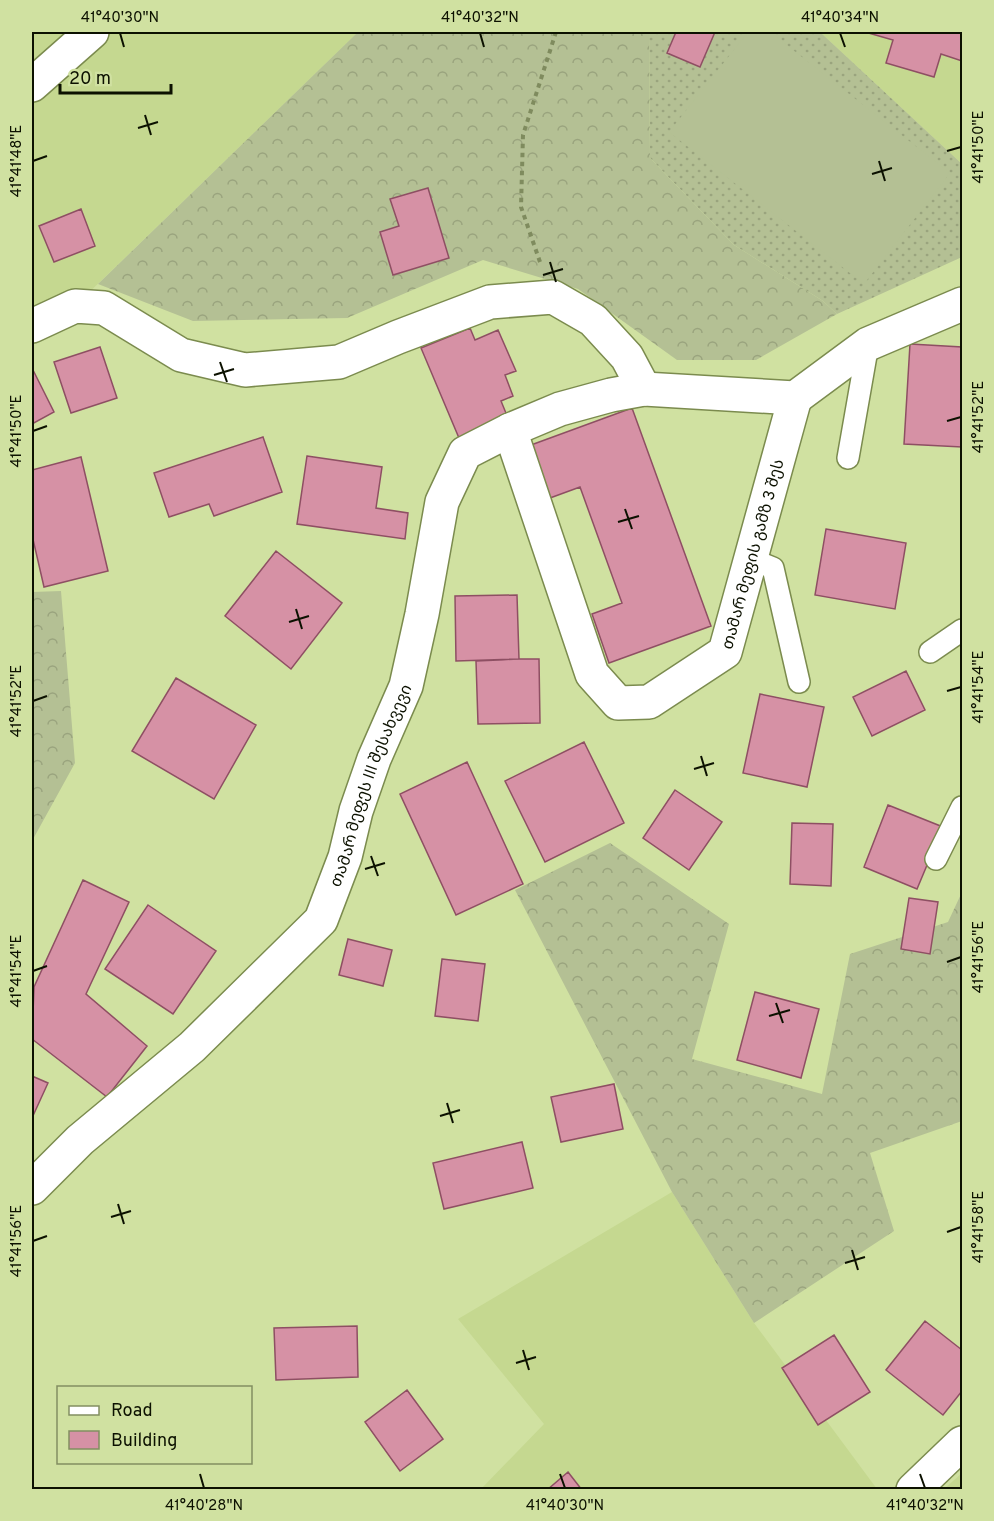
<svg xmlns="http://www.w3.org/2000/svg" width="994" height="1521" viewBox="0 0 994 1521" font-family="Overpass,'Noto Sans Georgian',sans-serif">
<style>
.built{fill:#c5d890}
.grass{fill:url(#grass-dots)}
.forest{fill:url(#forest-crowns)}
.garden{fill:#b4c094}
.building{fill:#d691a5;stroke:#8e4f63;stroke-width:1.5}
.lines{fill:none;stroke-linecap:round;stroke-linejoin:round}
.service-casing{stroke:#7b8b4e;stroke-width:24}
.minor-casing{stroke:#7b8b4e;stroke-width:36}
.tertiary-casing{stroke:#7b8b4e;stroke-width:36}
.path{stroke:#7f8b5e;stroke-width:4;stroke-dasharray:4.5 4.5;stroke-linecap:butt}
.service{stroke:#fff;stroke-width:21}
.minor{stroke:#fff;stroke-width:33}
.tertiary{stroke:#fff;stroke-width:33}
.ticks{fill:none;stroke:#0c1100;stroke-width:2}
.labels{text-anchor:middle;stroke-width:4.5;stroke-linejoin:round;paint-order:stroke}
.street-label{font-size:16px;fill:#0c1100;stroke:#d0e1a1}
.neatline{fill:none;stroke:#0c1100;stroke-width:2}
.ticks-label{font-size:15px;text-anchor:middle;fill:#0c1100}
</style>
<defs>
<pattern id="grass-dots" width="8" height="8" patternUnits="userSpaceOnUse" patternTransform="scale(1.5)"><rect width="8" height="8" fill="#b4c094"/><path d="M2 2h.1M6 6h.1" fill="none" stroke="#9aa47e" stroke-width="1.8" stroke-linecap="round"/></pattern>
<pattern id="forest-crowns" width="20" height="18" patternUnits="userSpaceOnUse" patternTransform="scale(1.5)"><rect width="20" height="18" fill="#b4c094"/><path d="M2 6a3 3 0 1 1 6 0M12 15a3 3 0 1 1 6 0" fill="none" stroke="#9aa47e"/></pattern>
</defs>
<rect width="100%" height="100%" fill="#d0e1a1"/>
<!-- built -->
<path class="built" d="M32,32h326l-283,274 -43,20z
M820,32h142v132z
M672,1192l82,131 123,166h-396l63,-65 -86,-105z
M962,1473v16h-18z"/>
<!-- grass -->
<path class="grass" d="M649,32h171l142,132v93l-125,57 -14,-13 -89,-56 -84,-87z"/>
<!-- forest -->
<path class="forest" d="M358,32h291l1,126 84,87 89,56 14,13 -81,46h-79l-99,-71 -95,-29 -136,58 -154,3 -95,-37z
M61,591l14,172 -43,78v-249z
M610,843l119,81 -37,135 130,35 28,-140 98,-32 14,-30v229l-92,32 24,78 -140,92 -82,-131 -157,-302z"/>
<!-- garden -->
<path class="garden" d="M748,32h22l180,141 -86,111 -195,-152z"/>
<!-- building -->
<path class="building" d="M676,32h39l-15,35 -33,-14z
M865,32h97v29l-21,-7 -7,23 -48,-14 7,-23z
M428,188l21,70 -56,17 -13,-43 19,-6 -9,-27z
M81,209l14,37 -41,16 -15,-36z
M470,328l5,12 23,-10 18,41 -11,4 8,21 -12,5 7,17 -49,20 -38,-90z
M910,344l52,3v100l-58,-3z
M100,347l17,51 -46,15 -17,-51z
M32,368l22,44 -22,12z
M632,408l79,218 -102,37 -17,-49 30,-11 -42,-116 -30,11 -19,-53z
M263,437l19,55 -68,24 -5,-12 -40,13 -15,-44z
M307,456l75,11 -6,41 32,5 -3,26 -108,-15z
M81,457l27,114 -64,16 -12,-52v-65z
M826,529l80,14 -11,66 -80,-14z
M276,551l66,52 -51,66 -66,-53z
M517,595l2,64 -63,2 -1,-65z
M519,659h20l1,64 -62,1 -2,-63z
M906,671l19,39 -53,26 -19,-39z
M176,678l80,47 -42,74 -82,-48z
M760,694l64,13 -17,80 -64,-14z
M584,742l40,81 -79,39 -40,-81z
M467,762l56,122 -67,31 -56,-121z
M675,790l47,32 -33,48 -46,-32z
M888,805l55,22 -26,62 -53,-22z
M792,823l41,1 -2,62 -41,-2z
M83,880l46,22 -43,92 61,52 -40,51 -75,-58 2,-52z
M909,898l29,4 -8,52 -29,-5z
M148,905l68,46 -43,63 -68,-45z
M348,939l44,11 -9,36 -44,-11z
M442,959l43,5 -7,57 -43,-5z
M755,992l64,17 -18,69 -64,-18z
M32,1076l16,7 -16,35z
M614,1084l9,45 -62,13 -10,-45z
M522,1142l11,46 -89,21 -11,-46z
M925,1321l37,29v41l-19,24 -57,-45z
M357,1326l1,51 -82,3 -2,-52z
M834,1335l36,57 -52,33 -36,-57z
M407,1390l36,49 -43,32 -35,-49z
M568,1472l14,18h-35z"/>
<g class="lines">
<!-- service casing -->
<g class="service-casing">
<path id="service" d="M848,458l20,-114
M751,559l22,9 26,114
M930,652l32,-22
M936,859l26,-52"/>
</g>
<!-- minor casing -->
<g class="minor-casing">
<g id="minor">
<path d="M32,85l60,-53"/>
<path d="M32,326l43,-20 29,2 77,47 64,15 94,-8 59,-25 92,-35 63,-5 40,23 34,37 17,32"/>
<path id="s1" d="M510,430l82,244 26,29 31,-1 76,-50 70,-254"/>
<path id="s2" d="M32,1188l48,-48 112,-93 129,-127 24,-63 11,-46 18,-52 32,-73 16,-72 20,-112 23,-49 45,-23 50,-21 51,-14 33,-6 151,9 73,-54 94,-40"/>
</g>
</g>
<!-- tertiary casing -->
<g class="tertiary-casing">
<path id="tertiary" d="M913,1490l49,-47"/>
</g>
<!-- path -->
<path class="path" d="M540,262l-19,-55 2,-72 33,-103"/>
<!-- service -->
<use href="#service" class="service"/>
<!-- minor -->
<use href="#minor" class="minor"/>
<!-- tertiary -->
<use href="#tertiary" class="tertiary"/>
</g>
<!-- ticks -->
<path class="ticks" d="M120,33l4,14M480,33l4,14M840,33l5,14M145,115l6,20M138,128l20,-6M947,151l14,-4M33,161l14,-5M879,161l6,20M872,174l20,-6M550,262l6,20M543,275l20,-6M220,362l7,20M214,375l20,-6M947,421l14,-4M33,431l14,-5M625,509l7,20M618,522l21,-6M296,609l6,20M289,622l20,-6M947,691l14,-4M33,701l14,-5M701,756l6,20M694,769l20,-6M371,856l7,20M365,869l20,-6M947,962l14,-5M33,971l14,-5M776,1003l7,20M769,1016l21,-6M447,1103l6,20M440,1116l20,-6M118,1204l6,20M111,1217l20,-6M947,1232l14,-5M33,1241l14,-5M852,1250l6,20M845,1263l20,-6M523,1350l6,20M516,1363l20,-6M200,1474l4,14M560,1474l5,14M920,1474l5,14"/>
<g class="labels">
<!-- street labels -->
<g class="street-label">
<text dy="6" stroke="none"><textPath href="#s1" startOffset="520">თამარ მეფის გამზ 3 შეს</textPath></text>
<text dy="6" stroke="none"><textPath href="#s2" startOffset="538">თამარ მეფეს III შესახვევი</textPath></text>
</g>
</g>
<!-- border -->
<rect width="994" height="1521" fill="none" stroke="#d0e1a1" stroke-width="66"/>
<!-- legend -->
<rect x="57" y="1386" width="195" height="78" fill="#d0e1a1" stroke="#828e61" stroke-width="1.5"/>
<rect x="69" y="1406" width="30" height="9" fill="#ffffff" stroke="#828e61" stroke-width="1.5"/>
<text x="111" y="1416" font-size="18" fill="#0c1100">Road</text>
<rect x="69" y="1431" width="30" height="18" fill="#d691a5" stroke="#828e61" stroke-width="1.5"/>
<text x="111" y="1446" font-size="18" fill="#0c1100">Building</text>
<!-- scale -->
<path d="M60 84v9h111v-9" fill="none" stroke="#0c1100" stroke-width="3"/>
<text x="69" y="84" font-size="18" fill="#0c1100" stroke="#d0e1a1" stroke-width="4.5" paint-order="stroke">20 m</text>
<rect x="33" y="33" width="928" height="1455" class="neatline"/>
<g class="ticks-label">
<text x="120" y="22">41°40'30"N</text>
<text x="480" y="22">41°40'32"N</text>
<text x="840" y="22">41°40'34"N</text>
<text transform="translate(978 147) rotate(-90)" y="5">41°41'50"E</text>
<text transform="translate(16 161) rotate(-90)" y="5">41°41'48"E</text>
<text transform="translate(978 417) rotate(-90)" y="5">41°41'52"E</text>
<text transform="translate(16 431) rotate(-90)" y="5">41°41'50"E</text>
<text transform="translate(978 687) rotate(-90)" y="5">41°41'54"E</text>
<text transform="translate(16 701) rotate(-90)" y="5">41°41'52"E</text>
<text transform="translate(978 957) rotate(-90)" y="5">41°41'56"E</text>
<text transform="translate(16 971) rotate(-90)" y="5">41°41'54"E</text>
<text transform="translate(978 1227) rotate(-90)" y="5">41°41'58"E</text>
<text transform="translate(16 1241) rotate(-90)" y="5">41°41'56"E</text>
<text x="204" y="1510">41°40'28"N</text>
<text x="565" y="1510">41°40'30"N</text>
<text x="925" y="1510">41°40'32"N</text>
</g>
</svg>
